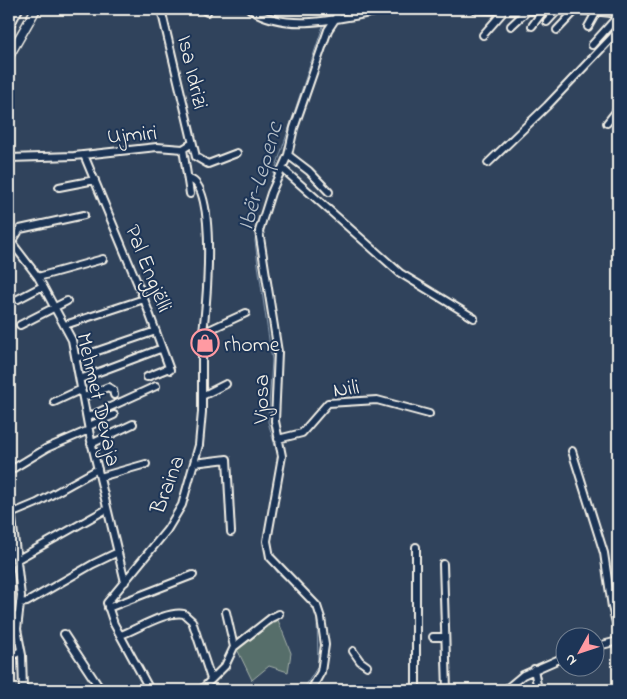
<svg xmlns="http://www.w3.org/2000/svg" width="627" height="699" viewBox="0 0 627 699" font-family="'Indie Flower',sans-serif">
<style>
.green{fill:#566e6a;stroke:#a5b0a9}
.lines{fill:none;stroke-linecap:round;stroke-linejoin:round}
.stream{stroke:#8c9eb1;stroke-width:1}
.minor-casing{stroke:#f4f1e8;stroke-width:10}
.major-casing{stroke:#f4f1e8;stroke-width:11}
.minor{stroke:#1d3557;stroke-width:6}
.major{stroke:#1d3557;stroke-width:8}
.labels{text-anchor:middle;stroke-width:4;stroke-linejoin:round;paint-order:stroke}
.street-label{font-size:22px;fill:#f4f1e8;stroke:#1d3557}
.poi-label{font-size:22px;fill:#f4f1e8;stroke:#1d3557;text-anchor:start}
.water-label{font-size:24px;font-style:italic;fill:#b7c0c8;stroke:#1d3557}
</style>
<rect width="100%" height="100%" fill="#30435c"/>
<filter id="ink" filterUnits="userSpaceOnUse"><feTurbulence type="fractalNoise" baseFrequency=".02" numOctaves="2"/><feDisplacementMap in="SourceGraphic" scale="10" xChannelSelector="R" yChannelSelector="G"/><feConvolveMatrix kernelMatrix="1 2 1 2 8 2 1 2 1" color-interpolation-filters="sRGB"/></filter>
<g filter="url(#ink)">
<!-- green -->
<path class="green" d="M278,620l13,33 -3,19 -19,-6 -17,14 -15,-31z"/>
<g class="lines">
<!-- stream -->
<path class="stream" d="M326,17l3,-8
M270,507l8,-51 -10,-34 4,-62 -14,-95 -3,-24 2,-17 67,-201
M270,562l7,10 21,19
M303,690l15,-24 -1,-50"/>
<!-- minor casing -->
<g class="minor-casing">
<path id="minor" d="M161,9l35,148 12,7 29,-11
M203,9l4,3
M250,9c40,26 98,7 142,0
M474,9c48,5 96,-3 144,5
M547,22l10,-11
M511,26l16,-15
M532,26l12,-16
M9,27l10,-18
M588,27l9,-16
M557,30l19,-20
M483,35l21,-24
M592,45l26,-29
M607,123l11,-14
M183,149l7,45
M84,155l60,144 26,71
M288,155l21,16 20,21
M9,158l65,-2 83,-9 26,2 8,-5
M488,163l59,-57 71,-75
M283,169l117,104 74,45
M188,179c31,2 18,136 14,159
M59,187l36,-7
M9,239l29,38 34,63 19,101 34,141
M9,247l11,-18 64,-14
M38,277l65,-18
M18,299l25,-13
M20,325l47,-24
M65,325l79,-26
M77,358l79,-27
M147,377l22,-9
M80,379l80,-30
M202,396l24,-12
M84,397l24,-10 5,3 1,5
M54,402l28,-13
M88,417l68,-31
M89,426l25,-11
M278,439l24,-6 26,-30 49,-3 52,14
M91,444l42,-20
M572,451l32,102 8,54 6,23
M194,463l33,-4 4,73
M9,471l38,-23 42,-18
M100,477l46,-13
M9,492l12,104 -4,33 5,26 1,35
M13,513l24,-10 61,-34
M9,554l8,-2
M18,559l89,-50
M443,564l4,126
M20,603l7,-1 66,-38 25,-12
M108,608l85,-33
M226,612l8,35
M9,613l9,5
M64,634l37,56
M121,635c16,-6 47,-25 63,-21l8,7 19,58
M433,637h11
M594,647l24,-6
M353,651l7,10 7,5
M9,657l12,-6
M534,669l4,21
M150,690l-36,-66 -7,-21 60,-73 15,-25 17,-60 3,-33v-72l7,-10 37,-17
M201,690l24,-24 9,-19 37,-29 8,-4
M311,690l10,-18 4,-27 -4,-27 -4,-12 -47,-49 -3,-16 15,-85 -7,-35 3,-69 -19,-121 12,-38 17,-38 6,-27 34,-98 8,-12 2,-9
M416,690v-143
M505,690l18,-15 41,-18"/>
</g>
<!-- major casing -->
<g class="major-casing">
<path id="major" d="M9,56l27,-47"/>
</g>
<!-- minor -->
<use href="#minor" class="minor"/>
<!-- major -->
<use href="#major" class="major"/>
</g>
</g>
<!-- icons -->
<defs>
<g id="shop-ring" transform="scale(1.4375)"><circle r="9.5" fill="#1d3557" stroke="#ff9aa2" stroke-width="1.5"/><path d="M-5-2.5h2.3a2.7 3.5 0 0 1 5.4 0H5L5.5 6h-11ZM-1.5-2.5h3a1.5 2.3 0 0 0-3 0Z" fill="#ff9aa2"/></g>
</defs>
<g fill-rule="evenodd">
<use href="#shop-ring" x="205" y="343"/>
</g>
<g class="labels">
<!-- street labels -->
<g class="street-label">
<text transform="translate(194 72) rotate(77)" y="8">Isa Idrizi</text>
<text transform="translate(132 133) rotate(-4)" y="8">Ujmiri</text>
<text transform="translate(150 268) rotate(68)" y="8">Pal Engjëlli</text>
<text transform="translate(346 387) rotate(-8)" y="8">Nili</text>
<text transform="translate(100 399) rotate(77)" y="8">Mehmet Devaja</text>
<text transform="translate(260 399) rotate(-90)" y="8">Vjosa</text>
<text transform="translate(166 484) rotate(-69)" y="8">Braina</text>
</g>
<!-- poi labels -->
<g class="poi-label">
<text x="224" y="351">rhome</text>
</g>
<!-- water labels -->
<g class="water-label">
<text transform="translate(259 176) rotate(-74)" y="8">Ibër-Lepenc</text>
</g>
</g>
<!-- margin -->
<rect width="627" height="699" fill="none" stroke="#1d3557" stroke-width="30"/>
<rect x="15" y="15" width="597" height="669" fill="none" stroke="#f4f1e8" stroke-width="2" filter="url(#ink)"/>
<!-- north arrow -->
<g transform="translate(580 652) rotate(230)"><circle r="24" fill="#1d3557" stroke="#738091"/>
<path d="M0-4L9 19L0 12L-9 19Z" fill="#ff9aa2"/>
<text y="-8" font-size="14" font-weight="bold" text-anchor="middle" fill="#f4f1e8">N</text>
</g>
</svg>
